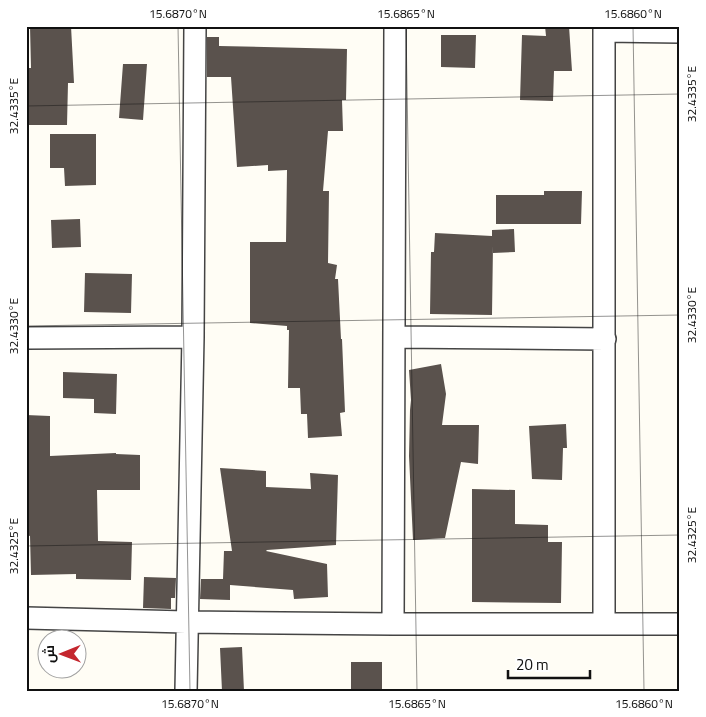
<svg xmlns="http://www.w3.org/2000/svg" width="706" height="717" viewBox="0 0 706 717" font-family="Georgia,Cairo,serif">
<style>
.building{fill:#5a524d}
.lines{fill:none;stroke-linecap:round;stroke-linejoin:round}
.street-casing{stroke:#444;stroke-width:24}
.street{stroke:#fff;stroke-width:21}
.ticks{fill:none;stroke:#111;stroke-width:1;stroke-opacity:0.45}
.neatline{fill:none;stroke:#111;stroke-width:2}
.ticks-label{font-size:12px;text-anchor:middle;fill:#111}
</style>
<rect width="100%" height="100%" fill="#fffdf5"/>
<!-- building -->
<path class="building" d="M30,26h41l3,57h-6l-1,42h-41v-57h5z
M545,26h24l3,45h-18l-1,30 -33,-1 2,-65 24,1z
M441,35h35l-1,33 -34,-1z
M207,37h12v9l128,3 -1,51h-4l1,31h-15l-5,60h6l-1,72 9,2 -2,14h3l3,60h1l3,73 -5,1 2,23 -34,2 -1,-24h-6l-1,-26h-12l1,-58h-2v-4l-37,-3v-81h36l1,-72 -19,1v-6l-31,2 -6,-90h-24z
M123,64h24l-4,56 -24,-2z
M50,134h46v51l-31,1 -1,-18h-14z
M544,191h38l-1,33h-85v-29h48z
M80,219l1,28 -29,1 -1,-28z
M514,229l1,23 -22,1v-8l-1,70 -62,-1 1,-62h3l1,-19 57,3v-6z
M85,273l47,1 -1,39 -47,-1z
M441,364l5,30 -4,31h37l-1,39 -17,-2 -16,76 -32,2 -4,-84 1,-46 1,-10 -2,-30z
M63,372l54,2 -1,40 -22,-1v-14l-31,-1z
M26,415l24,1v40l66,-3v1l24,1v35h-43l1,51 34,1 -1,38 -55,-1v-5l-45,1 -1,-39 -4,-1 2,-88h-2z
M566,424l1,24h-4l-1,32 -30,-1 -3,-53z
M220,468l46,3v16l45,2 -1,-16 28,2 -2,70 -69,5 -1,1 61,13 1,33 -34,2 -1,-9 -63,-5v15l-30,-1 1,-20h22l1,-28h8z
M472,489l43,1v34l33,1v17h14l-1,61 -89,-1z
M144,577l32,1 -1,20h-4v11l-28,-1z
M242,647l2,44h-22l-2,-43z
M351,662h31v29h-31z"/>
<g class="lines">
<!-- street casing -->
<g class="street-casing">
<path id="street" d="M604,26v598
M604,31l76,1
M395,337l210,2
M26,338l167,-1
M26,618l160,4 207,2h287
M393,624l2,-598
M186,691l7,-354 2,-311"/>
</g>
<!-- street -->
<use href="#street" class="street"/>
</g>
<!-- ticks -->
<path class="ticks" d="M178,26l12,665M406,26l11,665M633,26l11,665M26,106l654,-12M26,326l654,-11M26,546l654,-11"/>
<!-- border -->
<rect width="706" height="717" fill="none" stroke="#ffffff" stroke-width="55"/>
<!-- north arrow -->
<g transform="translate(62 654) rotate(269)"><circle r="24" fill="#ffffff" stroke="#a0a0a0"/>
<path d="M0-4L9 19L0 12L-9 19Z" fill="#c4262e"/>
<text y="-8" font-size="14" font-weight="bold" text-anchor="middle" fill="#111111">ش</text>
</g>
<!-- scale -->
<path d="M508 670v8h82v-8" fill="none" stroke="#111111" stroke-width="2.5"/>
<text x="516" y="670" font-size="15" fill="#111111" stroke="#ffffff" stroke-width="4" paint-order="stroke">20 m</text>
<rect x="28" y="28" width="650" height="662" class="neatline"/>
<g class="ticks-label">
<text x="178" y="18">15.6870°N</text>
<text x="406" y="18">15.6865°N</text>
<text x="633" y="18">15.6860°N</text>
<text transform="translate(692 94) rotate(-90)" y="4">32.4335°E</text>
<text transform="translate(14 106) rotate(-90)" y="4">32.4335°E</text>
<text transform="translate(692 315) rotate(-90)" y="4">32.4330°E</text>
<text transform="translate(14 326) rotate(-90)" y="4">32.4330°E</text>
<text transform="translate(692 535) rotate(-90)" y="4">32.4325°E</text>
<text transform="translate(14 546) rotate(-90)" y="4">32.4325°E</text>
<text x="190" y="708">15.6870°N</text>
<text x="417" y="708">15.6865°N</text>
<text x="644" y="708">15.6860°N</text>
</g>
</svg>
